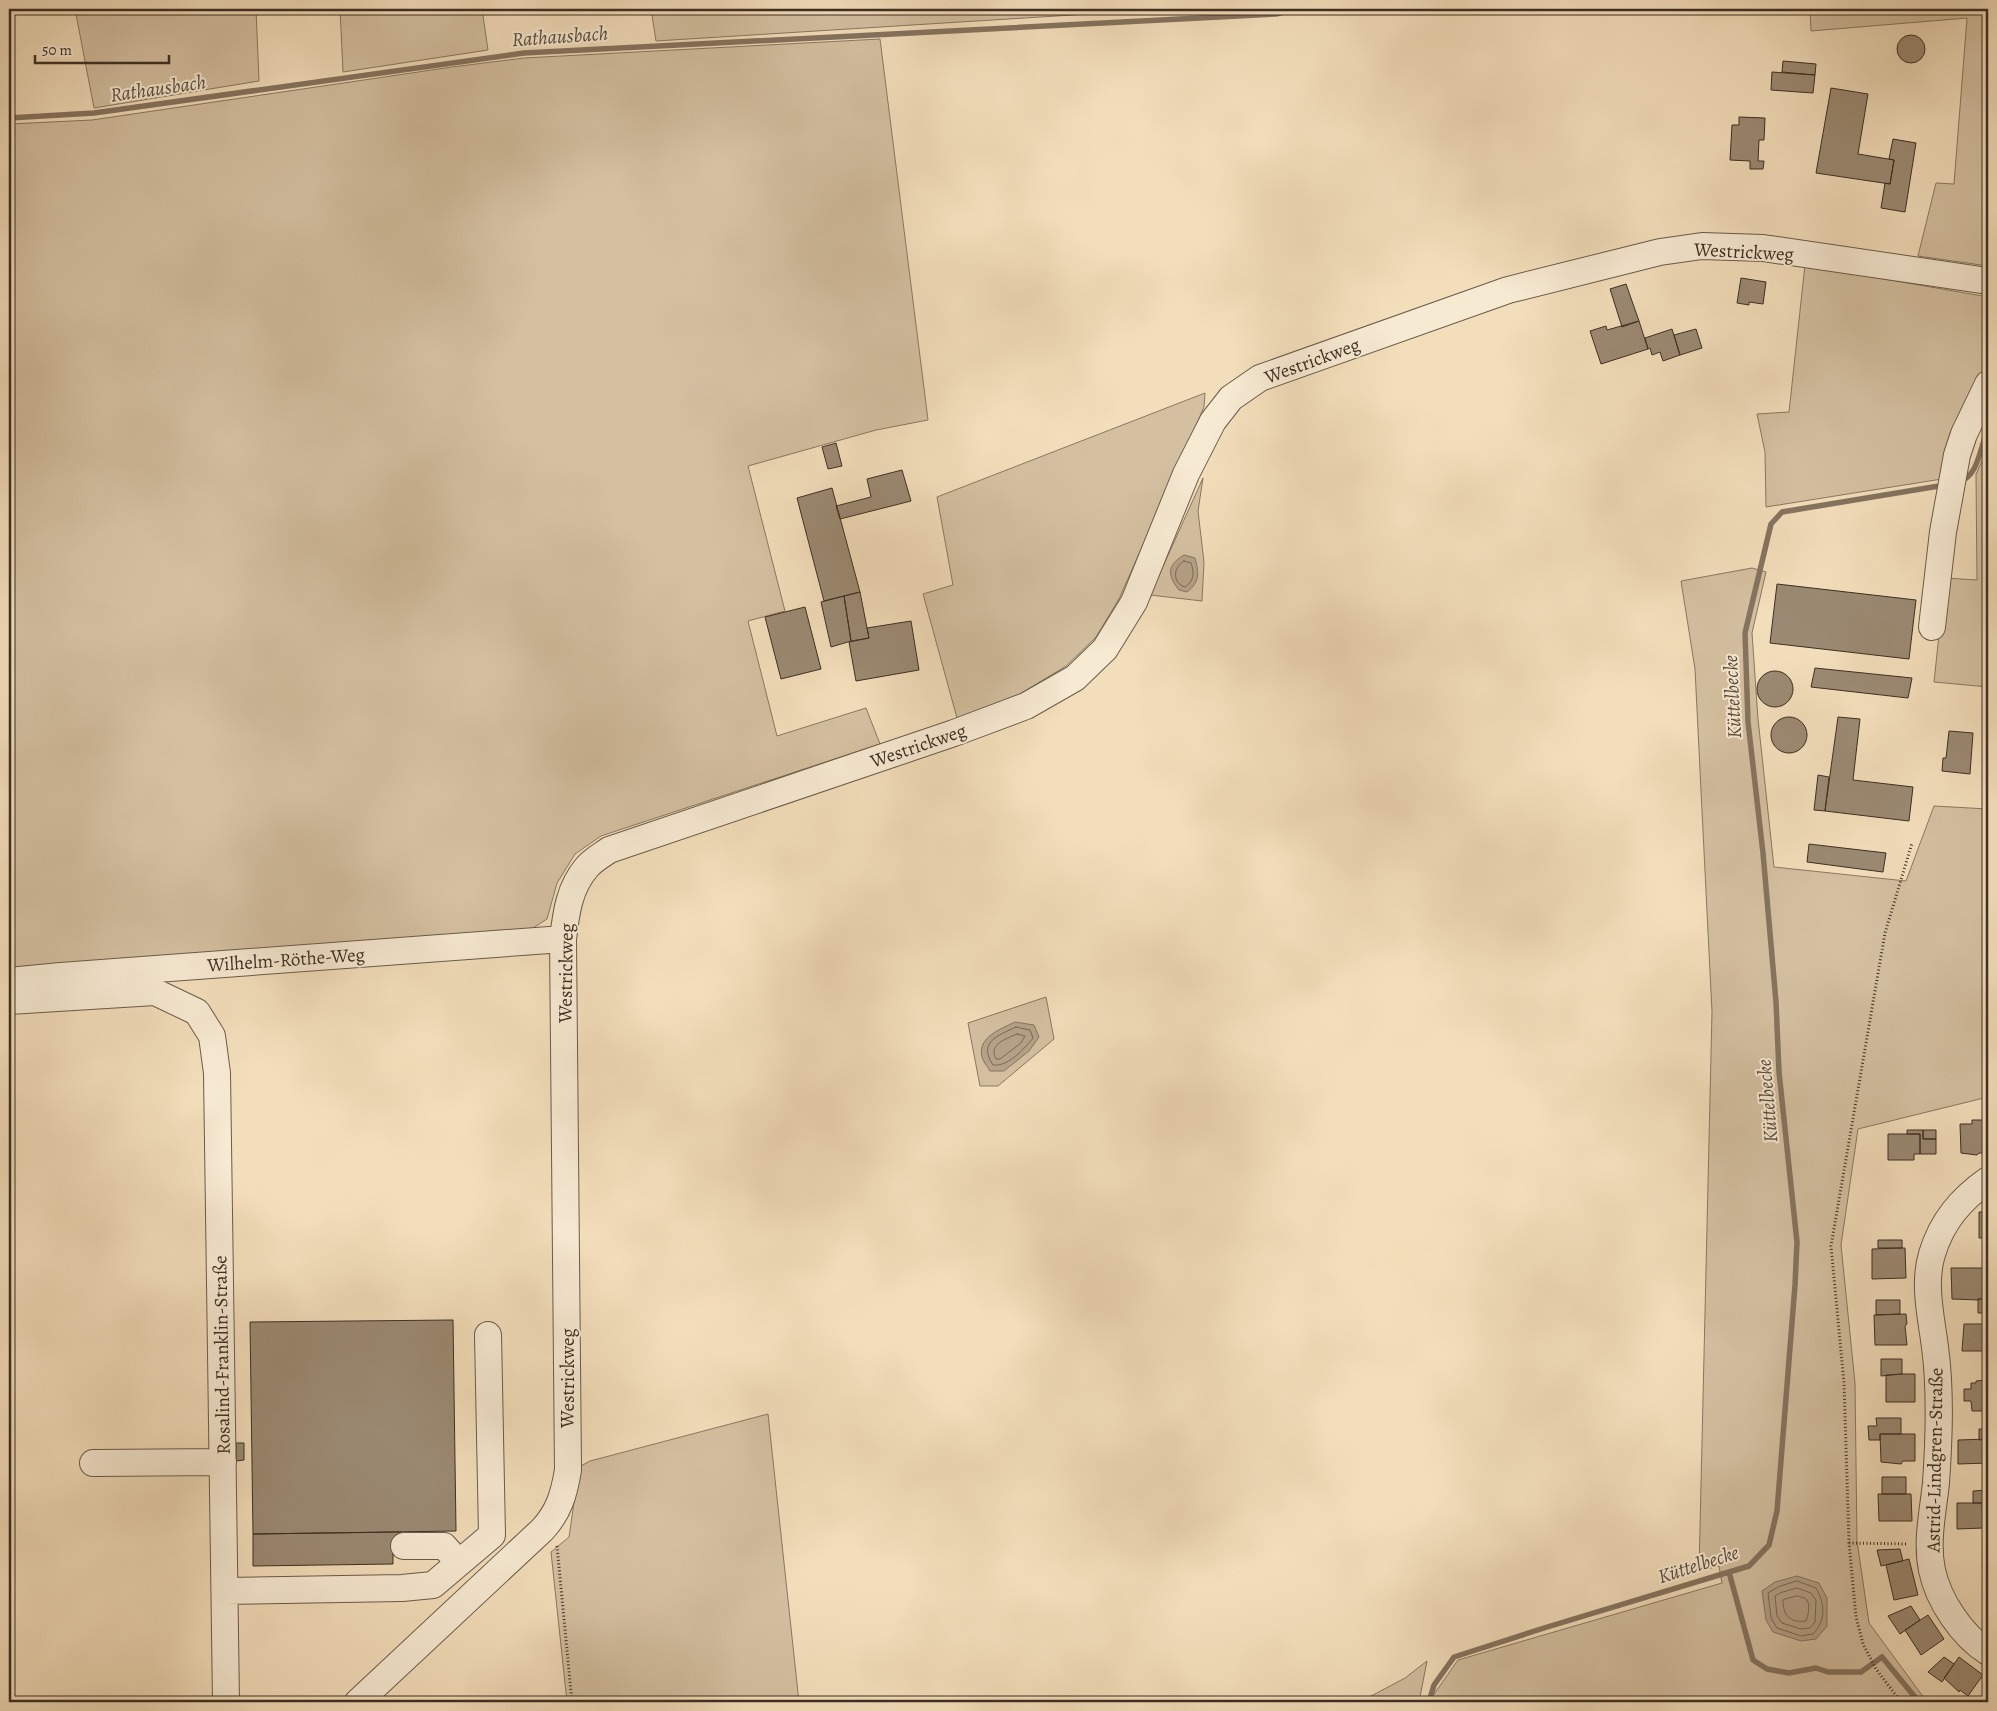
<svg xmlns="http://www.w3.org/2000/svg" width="1997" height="1711" viewBox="0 0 1997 1711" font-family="Alegreya,serif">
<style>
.green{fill:#d4c0a1;stroke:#887862}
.water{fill:#b5a288;stroke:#857460}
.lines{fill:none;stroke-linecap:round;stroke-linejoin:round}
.shore{stroke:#786856;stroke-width:1}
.stream{stroke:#857460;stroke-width:5.5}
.building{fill:#9b8a73;stroke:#3c2f24}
.minor-casing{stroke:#6a5b4a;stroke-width:28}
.path{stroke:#3c2f24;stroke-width:3;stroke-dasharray:1 2.5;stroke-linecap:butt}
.minor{stroke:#f7ead3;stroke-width:26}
.labels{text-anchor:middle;stroke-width:4;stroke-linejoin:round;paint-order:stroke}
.street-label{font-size:19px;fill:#3c2f24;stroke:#f7ead3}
.water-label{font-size:20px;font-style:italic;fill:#5a4c3d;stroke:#f7ead3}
</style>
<rect width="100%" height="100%" fill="#f3debb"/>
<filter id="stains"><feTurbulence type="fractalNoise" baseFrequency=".004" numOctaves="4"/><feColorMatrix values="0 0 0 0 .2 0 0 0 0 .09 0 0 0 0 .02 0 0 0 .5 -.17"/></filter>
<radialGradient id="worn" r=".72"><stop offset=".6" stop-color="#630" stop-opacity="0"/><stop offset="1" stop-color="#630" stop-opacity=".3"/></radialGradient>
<!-- green -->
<path class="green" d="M75,9h181l3,72 -165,27z
M340,9h142l6,41 -145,22z
M651,9h518l-513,32z
M1810,9h178v257l-70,-10 18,-73 18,1 13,-166 -156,13z
M880,39l48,381 -52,10 -128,36 37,145 -37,10 29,115 89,-28 14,36 -279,92 -26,18 -18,29 -10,36 -17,11 -521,43v-849l83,-4 360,-53 72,-9z
M1805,265l183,32v70l-32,64 -14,48 -176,28 -1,-55 -8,-38 32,-2z
M1205,393l-1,14 -85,192 -23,38 -30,29 -46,28 -63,24 -34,-124 30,-9 -16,-88z
M1988,448v239l-54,-5 11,-104 32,2 -1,-106z
M1203,478l-5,33 6,51 -2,39 -52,-6z
M1752,568l14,4 -14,61 6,86 16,148 132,14 28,-75 54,3v288l-130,32 -17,116 14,138 2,158 12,82 58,79h-496l1,-5 26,-37 264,-77 -3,-17 -20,5 13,-559 -17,-343 -14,-88z
M1046,997l8,42 -56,47h-18l-12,-63z
M768,1414l31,288h-232l-16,-150 18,-15 10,-70 11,-6z
M1427,1661l-8,41h-59l45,-24z"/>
<!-- water -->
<path class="water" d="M1184,555l11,3c4,15 5,24 -8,34l-8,-2c-12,-15 -12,-25 5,-35z
M1015,1022l19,3 5,12 -10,14 -25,20h-14c-2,-4 -7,-9 -8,-14 -5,-20 19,-28 33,-35z
M1797,1576l22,7 8,15v28l-11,13 -15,2 -28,-9 -7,-12 -4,-29 13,-9z"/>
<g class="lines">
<!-- shore -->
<path class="shore" d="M1184,561l7,2c3,9 4,17 -6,24 -13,-4 -12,-20 -1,-26z
M1016,1027l14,3 3,8c-9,11 -25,29 -40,27 -15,-23 4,-29 23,-38z
M1017,1034l8,2 -4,7 -21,16h-4c-8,-15 10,-20 21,-25z
M1797,1581l19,7c9,15 10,33 -3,46l-12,2 -24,-8 -6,-10 -3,-25 10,-6z
M1797,1588l14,5 5,7 -1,22 -5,6 -9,1 -19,-6 -5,-7 -2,-20 5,-3z
M1797,1596c0,0 9,2 9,3 5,4 2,18 0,22 -17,2 -23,-6 -23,-21z"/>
<!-- stream -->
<path class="stream" d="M9,118l85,-5 430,-60 752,-39 21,-5
M1959,482c20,-6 21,-36 29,-52
M1729,1572l24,88 14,9 22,4 27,-5 12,4h33l21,-15 37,45
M1429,1702l5,-17 20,-28 90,-29 205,-62 20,-21 8,-34 18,-226 2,-43 -18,-170 -3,-70 -13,-149 -15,-131 -3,-89 26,-109 11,-12 163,-27"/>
</g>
<!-- building -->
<path class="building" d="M1897 49a14 14 0 1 1 28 0a14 14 0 1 1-28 0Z
M1783,61l33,3 -1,11 -33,-3z
M1772,72l43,3 -2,18 -42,-3z
M1831,88l37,6 -10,60 36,6 -4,24 -74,-11z
M1739,117l26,1 -1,22h-5l-1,21h6l-1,8h-13v-8l-20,-1 2,-35h7z
M1893,139l23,4 -11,69 -24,-4 4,-25 5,1 4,-24 -5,-1z
M1741,278l25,4 -3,22 -14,-2v3l-12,-2z
M1626,284l13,37 -17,6 -12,-38z
M1639,321l9,28 -47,15 -11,-33 16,-5 1,4z
M1672,329l8,26 -17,6 -3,-9 -8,3 -2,-7 -2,1 -3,-11z
M1696,329l6,19 -22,7 -6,-20z
M836,443l6,23 -14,3 -6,-22z
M902,470l9,31 -71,18 -4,-13 35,-9 -4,-18z
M832,488l28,104 -36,9 -27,-103z
M1777,584l139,16 -7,59 -139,-16z
M860,592l9,46 -18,3 -7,-45z
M844,596l7,45 -20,6 -10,-45z
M805,607l16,62 -40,10 -16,-62z
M911,621l8,49 -63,11 -7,-39 20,-4 -2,-10z
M1815,668l97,10 -4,20 -97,-11z
M1757 689a18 18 0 1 1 36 0a18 18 0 1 1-36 0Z
M1838,717l22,2 -7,61 60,7 -4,34 -84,-10z
M1771 735a18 18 0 1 1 36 0a18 18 0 1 1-36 0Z
M1949,731l24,2 -3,41 -28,-3 1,-13h3z
M1818,775l11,2 -4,34 -11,-1z
M1809,844l77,9 -3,19 -76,-10z
M1972,1120h16v33h-9l-2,2 -16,-2 -1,-29h12z
M1907,1130h16v9h13v15h-16v-20h-13z
M1923,1130h13v9h-13z
M1888,1134h32v20h-6v6h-26z
M1979,1212h9v26h-9z
M1878,1240h24v8h-24z
M1902,1248h3l1,30 -34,1v-30z
M1951,1268h36l1,31h-10l1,1 -27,-1z
M1978,1299h10v14h-10z
M1876,1300h24v14l-24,1z
M1983,1313h5v11h-5z
M1906,1314l1,10 -2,2 2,19h-32l-1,-30z
M453,1320l3,211 -203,3 -3,-212z
M1964,1324h24v27h-26z
M1881,1359h21v15l-21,2z
M1985,1370h3v10h-3z
M1902,1374h13v28h-29v-27z
M1985,1380h3v26h-2v5h-14l-1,-10h-7v-12h7v-6h5v-2z
M1876,1418h25v16h-21v6h-11l-1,-14h9z
M1979,1429h9v10l-9,1z
M1880,1434h35v27h-12l-2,3 -20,-2z
M1988,1439v24l-30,1v-24z
M236,1443h8v17l-8,1z
M1882,1477h24v17h-24z
M1988,1490v13h-15v-12z
M1878,1494h33l1,27h-33z
M1957,1503h25l1,25 -26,1z
M401,1532v8h-8v24l-140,2v-32z
M1900,1549l3,12 -22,5 -4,-16z
M1909,1559l9,36 -24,5 -8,-35z
M1988,1593v11l-5,-5z
M1911,1606l9,14 -20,14 -12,-18z
M1928,1615l16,24 -23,16 -16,-25z
M1944,1657l10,7 -12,18 -14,-10z
M1959,1657l24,18 -15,21 -8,-6 -1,2 -15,-14z"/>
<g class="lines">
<!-- minor casing -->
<g class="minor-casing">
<path id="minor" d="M1932,627l11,-95 14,-77 7,-21 24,-50
M9,981l52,-5 502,-37
M9,1001l146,-9 42,20 15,24 5,37 9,629
M1988,1180c-27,19 -46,41 -56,74 -9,30 -1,62 3,93 6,45 4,92 1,136 -3,29 -10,58 -4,87 6,30 30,66 56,82
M93,1463l130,-1
M404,1546h40l15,17
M225,1591l177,-3 31,-3 59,-50 -4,-200
M358,1702l184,-172c17,-18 22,-36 26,-60l-5,-531c3,-26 6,-51 24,-72 6,-7 15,-12 22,-17l345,-117 72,-27 49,-28 30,-29 29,-47 52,-128 27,-53 18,-23 29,-20 248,-88 152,-38 42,-6 61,2 225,33"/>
</g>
<!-- path -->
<path class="path" d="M1849,1543l59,1
M557,1546l15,156
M1901,1702l-25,-33 -13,-25 -7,-27 -7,-74 -5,-160 -13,-137 54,-313 27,-90"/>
<!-- minor -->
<use href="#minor" class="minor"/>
</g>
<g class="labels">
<!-- street labels -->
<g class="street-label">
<text transform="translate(1744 251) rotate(3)" y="7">Westrickweg</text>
<text transform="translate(1312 360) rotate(-20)" y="7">Westrickweg</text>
<text transform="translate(918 745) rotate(-19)" y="7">Westrickweg</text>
<text transform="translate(286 959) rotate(-4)" y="7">Wilhelm-Röthe-Weg</text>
<text transform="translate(565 973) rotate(-89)" y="7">Westrickweg</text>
<text transform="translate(221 1355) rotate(-91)" y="7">Rosalind-Franklin-Straße</text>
<text transform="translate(567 1378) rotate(-90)" y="7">Westrickweg</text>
<text transform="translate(1934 1460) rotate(-89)" y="7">Astrid-Lindgren-Straße</text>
</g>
<!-- water labels -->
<g class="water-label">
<text transform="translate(560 36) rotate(-4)" y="7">Rathausbach</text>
<text transform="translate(158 88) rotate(-8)" y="7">Rathausbach</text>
<text transform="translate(1732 697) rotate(-93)" y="7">Küttelbecke</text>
<text transform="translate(1767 1101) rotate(-95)" y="7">Küttelbecke</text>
<text transform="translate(1698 1564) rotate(-18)" y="7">Küttelbecke</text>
</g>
</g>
<!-- margin -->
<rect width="1997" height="1711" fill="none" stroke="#f3debb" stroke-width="30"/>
<rect x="10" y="10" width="1977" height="1691" fill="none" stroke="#3c2f24" stroke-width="2.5"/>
<rect x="15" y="15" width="1967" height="1681" fill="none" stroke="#3c2f24"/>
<!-- scale -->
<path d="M35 55v8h134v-8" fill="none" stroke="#3c2f24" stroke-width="2.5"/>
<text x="42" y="55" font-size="15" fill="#3c2f24" stroke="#f7ead3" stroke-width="4" paint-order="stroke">50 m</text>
<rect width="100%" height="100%" filter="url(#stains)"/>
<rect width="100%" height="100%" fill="url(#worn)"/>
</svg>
